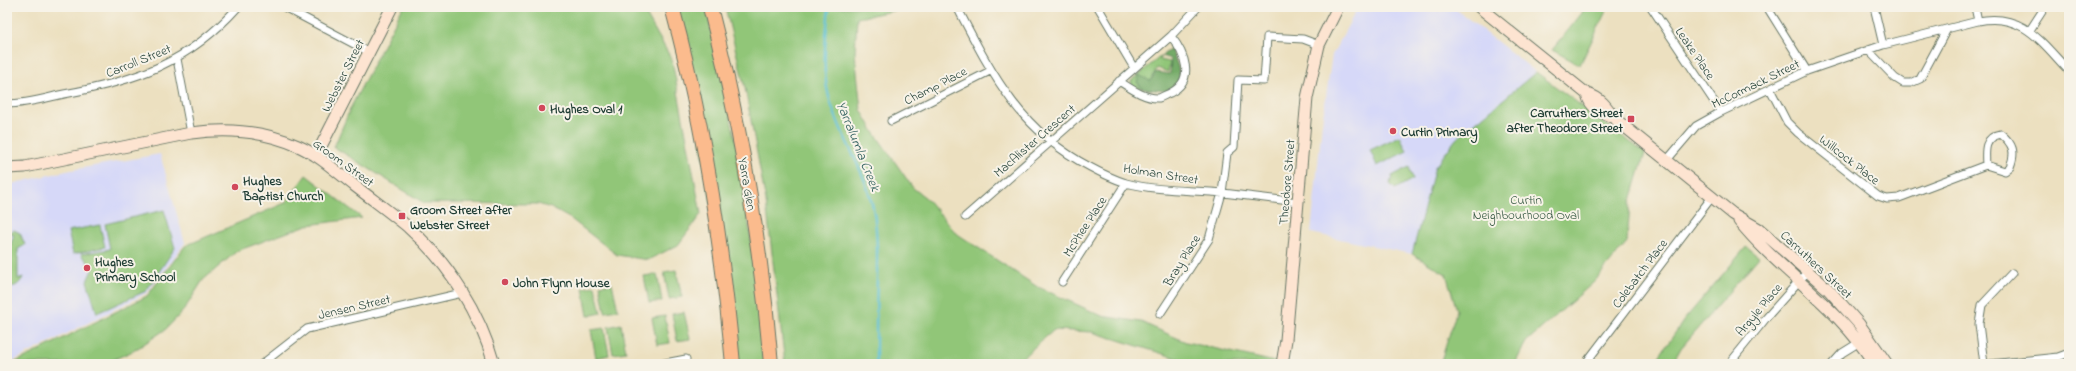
<svg xmlns="http://www.w3.org/2000/svg" width="2076" height="371" viewBox="0 0 2076 371" font-family="'Indie Flower',sans-serif">
<style>
.built{fill:#d6d8f8}
.green{fill:#91c678;stroke:#588256}
.forest{fill:#74ab68;stroke:#4a744e}
.lines{fill:none;stroke-linecap:round;stroke-linejoin:round}
.stream{stroke:#56bed3;stroke-width:2.5}
.street-casing{stroke:#677665;stroke-width:9}
.secondary-casing{stroke:#677665;stroke-width:13}
.highway-casing{stroke:#677665;stroke-width:16}
.street{stroke:#fff;stroke-width:7}
.secondary{stroke:#fde4d1;stroke-width:11}
.highway{stroke:#fbbb8d;stroke-width:14}
.poi-dot{fill:#d1495b;stroke:#f7f3e8;stroke-width:1.5}
.labels{text-anchor:middle;stroke-width:4;stroke-linejoin:round;paint-order:stroke}
.street-label{font-size:13px;fill:#1f3d34;stroke:#f7f3e8}
.poi-label{font-size:13px;font-weight:bold;fill:#1f3d34;stroke:#f7f3e8;text-anchor:start}
.park-label{font-size:13px;fill:#365842;stroke:#f7f3e8}
.water-label{font-size:14px;font-style:italic;fill:#2d5d5c;stroke:#f7f3e8}
</style>
<rect width="100%" height="100%" fill="#f7f3e8"/>
<filter id="ink" filterUnits="userSpaceOnUse"><feTurbulence type="fractalNoise" baseFrequency=".025" numOctaves="2"/><feDisplacementMap in="SourceGraphic" scale="8" xChannelSelector="R" yChannelSelector="G"/><feConvolveMatrix kernelMatrix="1 2 1 2 8 2 1 2 1" color-interpolation-filters="sRGB"/></filter>
<filter id="wash" filterUnits="userSpaceOnUse"><feTurbulence type="fractalNoise" baseFrequency=".012" numOctaves="4" result="noise"/><feDisplacementMap in="SourceGraphic" scale="16" xChannelSelector="R" yChannelSelector="G"/><feGaussianBlur stdDeviation="0.9" result="paint"/><feColorMatrix in="noise" values="0 0 0 0 0 0 0 0 0 0 0 0 0 0 0 0 0 1.4 0 .05"/><feComposite in="paint" operator="in"/></filter>
<g filter="url(#wash)">
<rect width="100%" height="100%" fill="#ece0c0"/>
<!-- built -->
<path class="built" d="M1358,7h95l83,65 -80,67 -21,28 -23,87 -101,-21 11,-109 10,-69z
M160,154l25,89 -38,50 -140,71v-179l59,-14z"/>
<!-- green -->
<path class="green" d="M403,7h227l17,9 25,44 29,154 -23,31 -30,15 -31,-5 -46,-36 -20,-11 -13,-4 -114,-1 -90,-56 17,-40z
M677,7h29l35,157 26,200h-28z
M725,7h187l-55,11 -2,35 6,57 13,22 39,56 13,10 30,35 80,53 66,30 39,6 45,20 98,22h-88l-104,-32 -38,-2 -39,34h-230l-19,-162 -21,-114z
M1584,7h24l-28,58 -28,-15 30,-37z
M1161,56l-1,4 10,2 -2,10 -11,-4 -7,13 -13,1 6,7 -11,-3 -1,-5z
M1536,72l109,81 -15,51 -3,38 -33,40 -68,60 -11,22h-75l17,-54 -11,-36 -34,-20 23,-87 21,-28z
M1400,136l7,15 -30,15 -7,-16z
M1409,167l4,12 -18,10 -5,-5 2,-8z
M306,175l56,43 -55,7 -70,26 -34,29 -19,30 -18,19 -31,21 -31,14h-92l135,-68 38,-50 100,-43z
M164,210l11,38 -29,43 -49,22 -10,-32 6,-13 -12,-14 29,-5 -5,-25z
M100,225l5,22 -32,7 -5,-23z
M14,230l6,3 5,12 -7,4v30l5,-2c-3,7 -8,11 -16,10v-30l7,-23 -6,2 1,-4z
M1746,247l13,10 -78,91 -9,16h-18l30,-44z
M676,270l6,27 -13,2 -5,-27z
M657,274l5,27 -13,2 -5,-27z
M612,283l6,27 -13,2 -5,-27z
M595,286l6,27 -13,3 -5,-28z
M684,312l6,27 -13,2 -5,-27z
M665,316l5,27 -13,2 -5,-27z
M621,324l5,28 -13,2 -5,-27z
M604,328l5,27 -13,3 -5,-28z"/>
<!-- forest -->
<path class="forest" d="M1171,49l7,17 2,15 -14,10 -23,-2 -6,-7 2,-7 11,6 6,-9 14,2 1,-15 -10,-3z"/>
<g class="lines">
<!-- stream -->
<path class="stream" d="M829,7c-3,30 -8,61 0,90 11,40 38,75 45,116 4,22 3,44 3,66 -1,28 -1,57 -1,85"/>
</g>
</g>
<g filter="url(#ink)">
<g class="lines">
<!-- street casing -->
<g class="street-casing">
<path id="street" d="M284,7l85,45
M957,7c35,67 62,123 133,160 11,6 24,12 36,16 31,8 65,7 97,10 25,3 50,6 75,9
M1098,7l36,61
M1651,7l70,105
M1767,7l40,64
M1874,7l9,38
M1975,7l3,14
M2030,30l15,-23
M1868,50l27,28 8,5h8l9,-4 27,-50
M177,59l14,74
M1119,81c11,7 26,18 40,17 3,-1 8,-4 11,-5 26,-13 15,-39 1,-57
M1770,89l17,33 11,11 80,63 9,3 12,-1 87,-33 19,6 5,-4c6,-15 3,-23 -9,-33 -17,3 -16,16 -15,31
M7,104c19,0 39,-6 57,-10 72,-13 124,-31 174,-87
M891,121l99,-50
M1667,160l29,-34 25,-14 86,-41 76,-26 95,-24c45,-9 63,21 91,50
M965,217l206,-181 27,-29
M1062,282l64,-99
M1160,314l49,-75 13,-46 5,-40 7,-6 4,-67 26,1 3,-44 36,2 16,6
M262,364l45,-35 155,-36
M660,364l26,-5
M1585,364l127,-167
M1729,364l38,-47 40,-45
M1832,364l10,-11 21,-13
M1984,364l-5,-40 3,-19 30,-32
M1990,364l68,-7 11,-4"/>
</g>
<!-- secondary casing -->
<g class="secondary-casing">
<path id="secondary" d="M1479,7l108,87c13,3 20,13 27,24
M1587,94c3,14 15,19 27,24l119,96 26,15 69,60 31,35 28,40
M316,156l76,-149
M7,168l18,-1 166,-34c36,-5 73,-2 107,13 21,9 39,26 57,40 18,14 36,27 53,41 40,35 72,86 86,137
M1739,221c41,51 100,85 135,143
M1282,364l4,-24 21,-242 12,-53 19,-38"/>
</g>
<!-- highway casing -->
<g class="highway-casing">
<path id="highway" d="M672,7c32,117 50,236 61,357
M710,7c30,117 51,236 61,357"/>
</g>
<!-- street -->
<use href="#street" class="street"/>
<!-- secondary -->
<use href="#secondary" class="secondary"/>
<!-- highway -->
<use href="#highway" class="highway"/>
</g>
</g>
<!-- markers -->
<g class="poi-dot">
<circle cx="542" cy="108" r="4"/>
<rect x="1627" y="115" width="8" height="8" rx="2"/>
<circle cx="1393" cy="131" r="4"/>
<circle cx="235" cy="187" r="4"/>
<rect x="398" y="212" width="8" height="8" rx="2"/>
<circle cx="87" cy="268" r="4"/>
<circle cx="505" cy="282" r="4"/>
</g>
<g class="labels">
<!-- street labels -->
<g class="street-label">
<text transform="translate(1696 53) rotate(56)" y="5">Leake Place</text>
<text transform="translate(138 60) rotate(-22)" y="5">Carroll Street</text>
<text transform="translate(342 75) rotate(-63)" y="5">Webster Street</text>
<text transform="translate(1755 83) rotate(-26)" y="5">McCormack Street</text>
<text transform="translate(935 85) rotate(-27)" y="5">Champ Place</text>
<text transform="translate(1034 140) rotate(-41)" y="5">MacAlister Crescent</text>
<text transform="translate(1850 159) rotate(38)" y="5">Willcock Place</text>
<text transform="translate(344 162) rotate(36)" y="5">Groom Street</text>
<text transform="translate(1161 173) rotate(9)" y="5">Holman Street</text>
<text transform="translate(1286 182) rotate(-85)" y="5">Theodore Street</text>
<text transform="translate(748 184) rotate(80)" y="5">Yarra Glen</text>
<text transform="translate(1084 226) rotate(-57)" y="5">McPhee Place</text>
<text transform="translate(1181 260) rotate(-58)" y="5">Bray Place</text>
<text transform="translate(1817 264) rotate(43)" y="5">Carruthers Street</text>
<text transform="translate(1639 273) rotate(-53)" y="5">Colebatch Place</text>
<text transform="translate(354 306) rotate(-13)" y="5">Jensen Street</text>
<text transform="translate(1758 309) rotate(-50)" y="5">Argyle Place</text>
</g>
<!-- poi labels -->
<g class="poi-label">
<text x="550" y="113">Hughes Oval 1</text>
<text x="1623" y="117" text-anchor="end">Carruthers Street<tspan x="1623" dy="15">after Theodore Street</tspan></text>
<text x="1401" y="136">Curtin Primary</text>
<text x="243" y="185">Hughes<tspan x="243" dy="15">Baptist Church</tspan></text>
<text x="410" y="214">Groom Street after<tspan x="410" dy="15">Webster Street</tspan></text>
<text x="95" y="266">Hughes<tspan x="95" dy="15">Primary School</tspan></text>
<text x="513" y="287">John Flynn House</text>
</g>
<!-- park labels -->
<g class="park-label">
<text x="1526" y="204">Curtin<tspan x="1526" dy="15">Neighbourhood Oval</tspan></text>
</g>
<!-- water labels -->
<g class="water-label">
<text transform="translate(859 146) rotate(68)" y="5">Yarralumla Creek</text>
</g>
</g>
<!-- margin -->
<rect width="2076" height="371" fill="none" stroke="#f7f3e8" stroke-width="24"/>
</svg>
